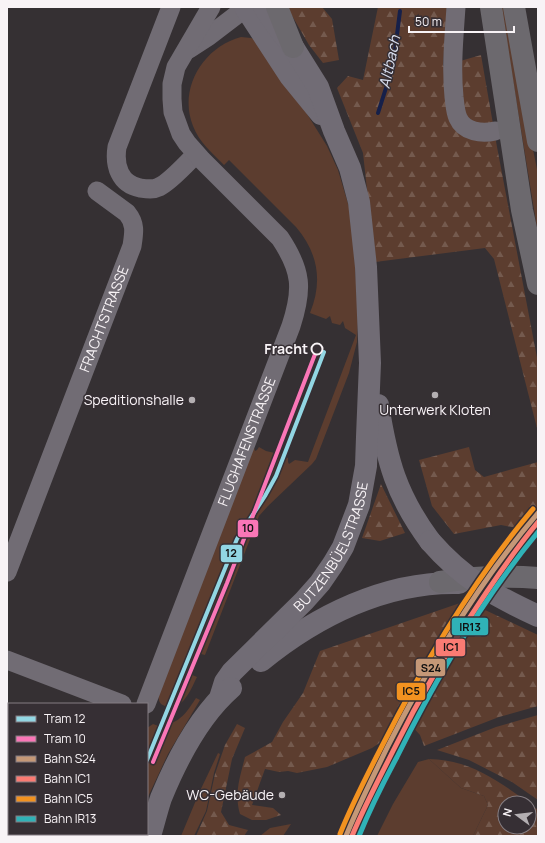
<svg xmlns="http://www.w3.org/2000/svg" width="545" height="843" viewBox="0 0 545 843" font-family="Manrope,sans-serif">
<style>
.grass{fill:#5c3d2f}
.forest{fill:url(#forest-firs)}
.lines{fill:none;stroke-linecap:round;stroke-linejoin:round}
.stream{stroke:#16204a;stroke-width:4}
.minor{stroke:#716c74;stroke-width:19}
.major{stroke:#716c75;stroke-width:22}
.highway{stroke:#6c696e;stroke-width:22}
.major-bridge{stroke:#716c75;stroke-width:22}
.rail-1-casing{stroke:#362f34;stroke-width:8}
.rail-2-casing{stroke:#362f34;stroke-width:8}
.rail-3-casing{stroke:#362f34;stroke-width:8}
.rail-4-casing{stroke:#362f34;stroke-width:8}
.rail-1{stroke:#c59877;stroke-width:5}
.rail-2{stroke:#fa7b73;stroke-width:5}
.rail-3{stroke:#f29220;stroke-width:5}
.rail-4{stroke:#30b2b7;stroke-width:5}
.tram-1-casing{stroke:#362f34;stroke-width:7}
.tram-2-casing{stroke:#362f34;stroke-width:7}
.tram-1{stroke:#92d6e3;stroke-width:4}
.tram-2{stroke:#fa76b7;stroke-width:4}
.stop-dot{fill:#362f34;stroke:#f8f3f6;stroke-width:2}
.poi-dot{fill:#b4afb2;stroke:#362f34;stroke-width:1.5}
.labels{text-anchor:middle;stroke-width:3;stroke-linejoin:round;paint-order:stroke}
.street-label{font-size:14px;fill:#f8f3f6;stroke:#362f34}
.stop-label{font-size:14px;font-weight:bold;fill:#f8f3f6;stroke:#362f34;text-anchor:end}
.poi-label{font-size:14px;fill:#f8f3f6;stroke:#362f34;text-anchor:end}
.water-label{font-size:15px;font-style:italic;fill:#dce2f3;stroke:#362f34}
.line-badge{stroke:#362f34;stroke-width:1.5}
.pale-badge-label{font-size:11px;text-anchor:middle;font-weight:bold;fill:#111}
</style>
<defs>
<pattern id="forest-firs" width="22" height="20" patternUnits="userSpaceOnUse"><rect width="22" height="20" fill="#5c3d2f"/><path d="M5 1l3.5 6h-7zM16 11l3.5 6h-7z" fill="#745a4e"/></pattern>
</defs>
<rect width="100%" height="100%" fill="#353033"/>
<!-- grass -->
<path class="grass" d="M501,7h3l34,167v60z
M241,37l10,1 5,2 18,21 53,85 11,24 11,37 4,22 5,88 -1,25 -8,31 -33,86 -4,5 -44,42 -9,10 -54,139 -8,-2 -7,21 7,3c-6,12 -15,36 -32,29 -7,-2 -6,-7 -7,-13l95,-249 2,7 2,-1 2,-3 7,4 9,2 -1,4 1,1 6,-4 7,4v4l1,2 6,-4 13,2 48,-127 -11,-7 -2,-7 -3,4 -8,-2 -2,-7 -4,3 -16,-6c13,-32 8,-60 -14,-86l-67,-67 -5,5c-12,-12 -25,-23 -31,-39 -15,-37 10,-79 48,-89z
M196,698l4,2 -32,54 -21,45v-71l6,-4 11,4 2,-3c16,-4 22,-15 30,-27z
M218,753l2,1 -6,19 -8,38 -12,25h-13l18,-43z
M429,759l32,29 23,8 4,9 -15,31h-96l16,-32 25,-42z
M291,824l-8,12h-23l10,-8z"/>
<!-- forest -->
<path class="forest" d="M287,7h35l10,12 7,41 -16,3 -14,-18z
M378,7h69l-4,59 38,-11 16,92 41,216v69l-44,-173 -9,-11 -110,14 -12,-109 -26,-65 11,-12 15,4z
M469,447l6,23 9,7 54,-15v70l-37,-7 -47,9 -22,-28 -13,-46z
M381,484l24,49 -25,8 -18,-3z
M466,601l72,34v71l-39,11 -75,29 -4,-11 -11,-12 -37,25 -45,19 -30,6 -9,-2 -9,1 -14,-3 -13,36 21,3 8,7 -15,5h-14l-12,-6c-6,-20 0,-37 5,-57l27,-15 11,-20 20,-29 17,-42z
M538,715v85l-26,-18 -43,-22 -32,-10 59,-23z
M237,724l8,4 -13,31 -11,53 8,13 19,5 -4,6h-48l11,-25 8,-37 10,-29z
M429,759c41,1 68,21 100,44h-24v24h24v-24l9,7v26h-65l15,-31 -4,-9 -23,-8z"/>
<g class="lines">
<!-- stream -->
<path class="stream" d="M378,113l15,-47 7,-55"/>
<!-- minor -->
<g class="minor">
<path d="M171,7l-54,140c-3,19 3,37 23,41 7,1 13,2 19,-1 11,-5 28,-24 37,-33"/>
<path d="M456,7c-2,30 -5,60 -2,90 1,7 1,14 4,21 6,14 24,16 37,13"/>
<path d="M189,49l20,-13 38,-29"/>
<path id="s1" d="M7,572l125,-326c2,-13 4,-22 -5,-33l-30,-22"/>
<path d="M7,660l115,44"/>
<path id="s2" d="M146,704l145,-378c12,-37 11,-55 -11,-88l-78,-78 -15,-17 -6,-9 -8,-22 -1,-13v-15l4,-17 35,-60"/>
<path d="M95,836l1,-2"/>
</g>
<!-- major -->
<g class="major">
<path d="M245,7l45,69 31,38"/>
<path d="M378,405c9,56 18,90 52,136"/>
<path d="M261,661c55,-45 125,-80 198,-78"/>
<path id="s3" d="M220,698l5,-16 7,-10 72,-71 16,-18 13,-19 10,-17 16,-42 7,-39 1,-29 3,-74 -4,-96 -7,-65 -9,-34 -16,-37 -16,-44 -25,-40 -16,-21 -13,-19"/>
<path d="M150,836c4,-13 7,-26 11,-38 16,-39 38,-82 70,-110"/>
</g>
<!-- highway -->
<path class="highway" d="M277,7l16,40
M491,7l31,203 16,74
M514,7l24,134
M440,582c33,-5 65,-7 98,-4"/>
<!-- major-bridge -->
<path class="major-bridge" d="M430,541c33,38 63,54 108,75"/>
<!-- rail-1 casing -->
<g class="rail-1-casing">
<path id="rail-1" d="M346,836c12,-30 27,-59 41,-88 41,-81 92,-166 151,-235"/>
</g>
<!-- rail-2 casing -->
<g class="rail-2-casing">
<path id="rail-2" d="M352,836c12,-29 27,-57 41,-85 27,-55 58,-107 93,-158 16,-24 33,-48 52,-71"/>
</g>
<!-- rail-3 casing -->
<g class="rail-3-casing">
<path id="rail-3" d="M340,834c12,-30 27,-59 42,-88 41,-81 92,-167 151,-237"/>
</g>
<!-- rail-4 casing -->
<g class="rail-4-casing">
<path id="rail-4" d="M359,836c11,-27 24,-53 38,-79 39,-79 85,-157 141,-225"/>
</g>
<!-- rail-1 -->
<use href="#rail-1" class="rail-1"/>
<!-- rail-2 -->
<use href="#rail-2" class="rail-2"/>
<!-- rail-3 -->
<use href="#rail-3" class="rail-3"/>
<!-- rail-4 -->
<use href="#rail-4" class="rail-4"/>
<!-- tram-1 casing -->
<g class="tram-1-casing">
<path id="tram-1" d="M147,760l90,-221 28,-43 11,-20 48,-124"/>
</g>
<!-- tram-2 casing -->
<g class="tram-2-casing">
<path id="tram-2" d="M153,762l74,-179 90,-234"/>
</g>
<!-- tram-1 -->
<use href="#tram-1" class="tram-1"/>
<!-- tram-2 -->
<use href="#tram-2" class="tram-2"/>
</g>
<!-- markers -->
<circle class="stop-dot" cx="317" cy="349" r="5.5"/>
<g class="poi-dot">
<circle cx="435" cy="395" r="4"/>
<circle cx="192" cy="400" r="4"/>
<circle cx="282" cy="795" r="4"/>
</g>
<g class="labels">
<!-- street labels -->
<g class="street-label">
<text dy="5" stroke="none"><textPath href="#s1" startOffset="271">FRACHTSTRASSE</textPath></text>
<text dy="5" stroke="none"><textPath href="#s2" startOffset="281">FLUGHAFENSTRASSE</textPath></text>
<text dy="5" stroke="none"><textPath href="#s3" startOffset="192">BUTZENBÜELSTRASSE</textPath></text>
</g>
<!-- stop labels -->
<g class="stop-label">
<text x="308" y="354">Fracht</text>
</g>
<!-- poi labels -->
<g class="poi-label">
<text x="184" y="405">Speditionshalle</text>
<text x="435" y="415" text-anchor="middle">Unterwerk Kloten</text>
<text x="274" y="800">WC-Gebäude</text>
</g>
<!-- water labels -->
<g class="water-label">
<text transform="translate(390 62) rotate(-78)" y="5">Altbach</text>
</g>
</g>
<g class="line-badge">
<rect x="237" y="519" width="22" height="19" rx="4" fill="#fa76b7"/>
<rect x="220" y="544" width="23" height="19" rx="4" fill="#92d6e3"/>
<rect x="451" y="617" width="38" height="19" rx="4" fill="#30b2b7"/>
<rect x="435" y="638" width="31" height="19" rx="4" fill="#fa7b73"/>
<rect x="415" y="658" width="31" height="19" rx="4" fill="#c59877"/>
<rect x="396" y="682" width="30" height="19" rx="4" fill="#f29220"/>
</g>
<g class="pale-badge-label">
<text x="248" y="532">10</text>
<text x="231" y="557">12</text>
<text x="470" y="631">IR13</text>
<text x="451" y="651">IC1</text>
<text x="431" y="672">S24</text>
<text x="411" y="695">IC5</text>
</g>
<!-- border -->
<rect width="545" height="843" fill="none" stroke="#f8f3f6" stroke-width="16"/>
<!-- legend -->
<rect x="8" y="703" width="140" height="132" fill="#362f34" stroke="#847d82"/>
<rect x="16" y="716" width="20" height="6" fill="#92d6e3" stroke="#847d82"/>
<text x="44" y="723" font-size="12" fill="#f8f3f6">Tram 12</text>
<rect x="16" y="736" width="20" height="6" fill="#fa76b7" stroke="#847d82"/>
<text x="44" y="743" font-size="12" fill="#f8f3f6">Tram 10</text>
<rect x="16" y="756" width="20" height="6" fill="#c59877" stroke="#847d82"/>
<text x="44" y="763" font-size="12" fill="#f8f3f6">Bahn S24</text>
<rect x="16" y="776" width="20" height="6" fill="#fa7b73" stroke="#847d82"/>
<text x="44" y="783" font-size="12" fill="#f8f3f6">Bahn IC1</text>
<rect x="16" y="796" width="20" height="6" fill="#f29220" stroke="#847d82"/>
<text x="44" y="803" font-size="12" fill="#f8f3f6">Bahn IC5</text>
<rect x="16" y="816" width="20" height="6" fill="#30b2b7" stroke="#847d82"/>
<text x="44" y="823" font-size="12" fill="#f8f3f6">Bahn IR13</text>
<!-- north arrow -->
<g transform="translate(517 815) rotate(285)"><circle r="19" fill="#362f34" stroke="#847d82"/>
<path d="M0-3L7 15L0 10L-7 15Z" fill="#b4afb2"/>
<text y="-6" font-size="11" font-weight="bold" text-anchor="middle" fill="#f8f3f6">N</text>
</g>
<!-- scale -->
<path d="M409 26v6h105v-6" fill="none" stroke="#f8f3f6" stroke-width="2"/>
<text x="415" y="26" font-size="12" fill="#f8f3f6" stroke="#362f34" stroke-width="3" paint-order="stroke">50 m</text>
</svg>
